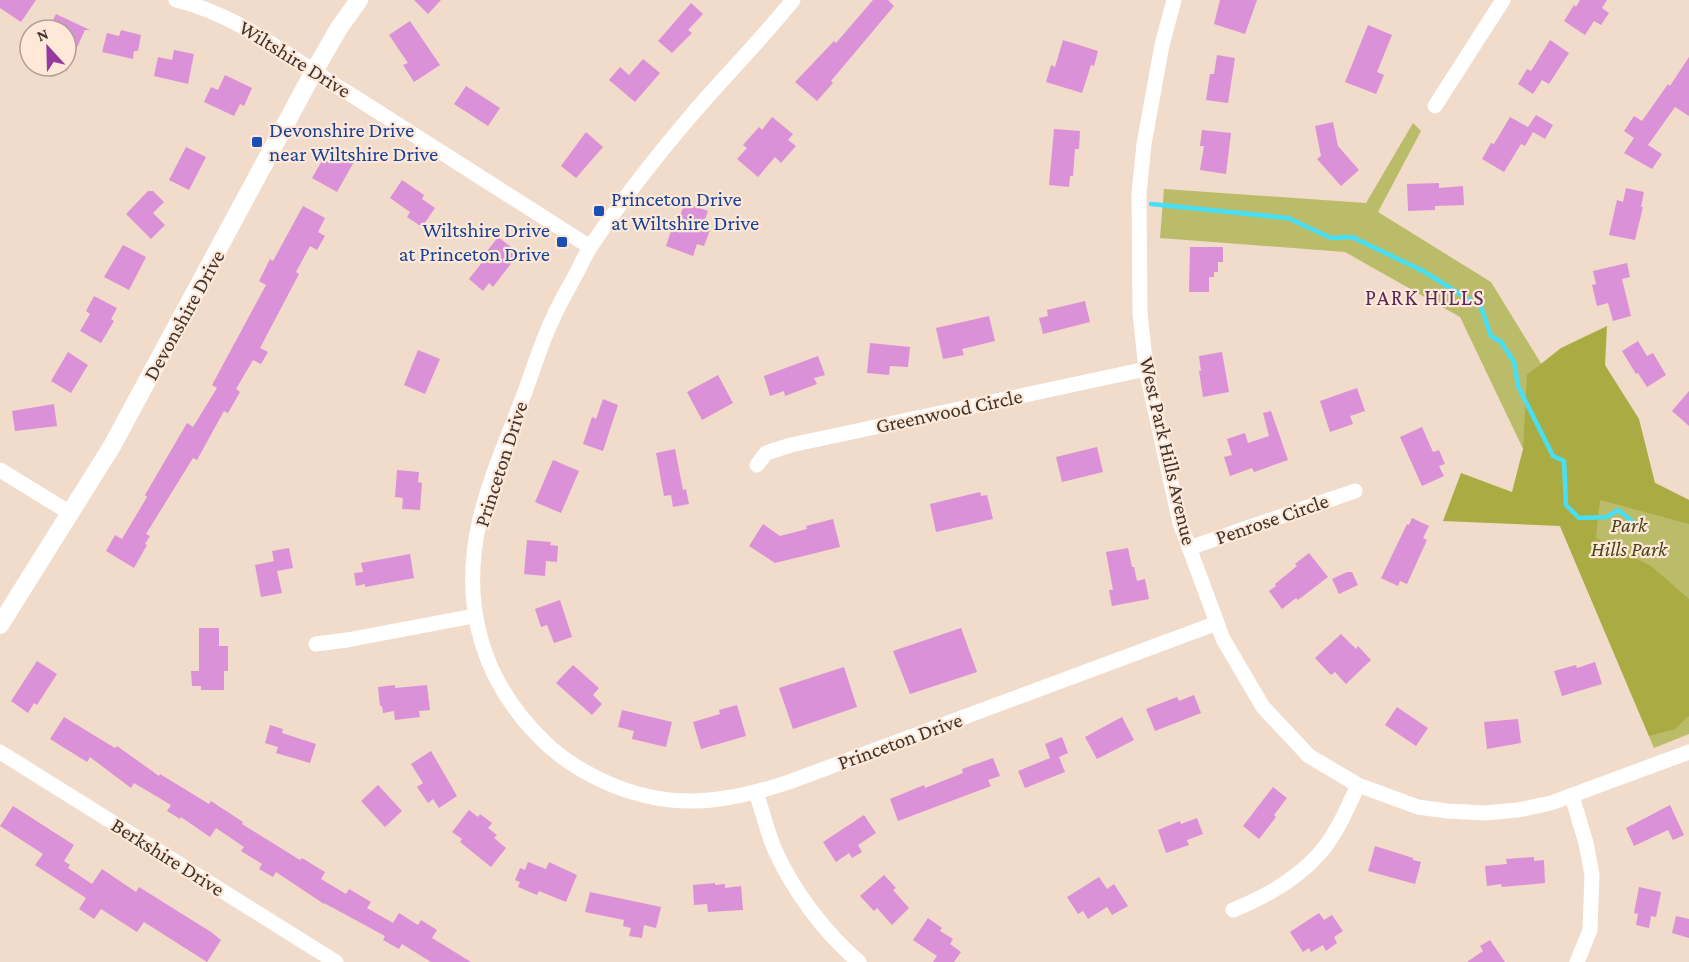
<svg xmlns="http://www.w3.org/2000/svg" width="1689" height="962" viewBox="0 0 1689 962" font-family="'Crimson Pro',serif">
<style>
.green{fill:#babc6a}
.forest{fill:#aaac43}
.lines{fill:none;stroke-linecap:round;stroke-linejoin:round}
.stream{stroke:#47dff5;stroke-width:4.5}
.building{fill:#db91d7}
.minor{stroke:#fff;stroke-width:15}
.tertiary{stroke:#fff;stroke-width:18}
.transit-dot{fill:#1a4fb4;stroke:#ffe8d7;stroke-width:2}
.labels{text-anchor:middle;stroke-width:4.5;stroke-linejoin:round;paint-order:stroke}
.street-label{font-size:21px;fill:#3d352e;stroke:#ffe8d7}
.transit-label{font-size:21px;fill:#164399;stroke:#ffe8d7;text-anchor:start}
.park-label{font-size:21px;font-style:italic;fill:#45461b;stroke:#ffe8d7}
.neighbourhood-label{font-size:22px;letter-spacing:1.5px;fill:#592b5d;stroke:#ffe8d7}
</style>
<rect width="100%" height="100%" fill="#f1dbca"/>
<!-- green -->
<path class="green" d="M1413,123l8,8 -43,81 113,70 105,171 93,47v234l-35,14 -94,-222 -100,-209 -115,-65 -185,-14 4,-49 202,14z"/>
<!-- forest -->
<path class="forest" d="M1607,326l-2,39 34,54 16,64 34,17v24l-89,-24 -4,38 55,28 38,33v117l-14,13 -26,7 -89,-210 -117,-5 18,-48 51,19 11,-43 4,-74 34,-27z"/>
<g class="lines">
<!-- stream -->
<path class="stream" d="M1151,204l137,14 43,20 21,-1 71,34 58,36 10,29 10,6 13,20 4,24 35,70 11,5 2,44 13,13 28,-1 11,-7 14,11"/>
</g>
<!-- building -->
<path class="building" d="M0,0h36l-15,22 -21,-14z
M414,0h27l-13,14z
M873,0h15l6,6 -63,75 2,2 -16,18 -22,-19 39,-41 2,2z
M1220,0h37l-12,34 -31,-10z
M1580,0h27l-5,8 7,5 -8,12 -7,-4 -9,14 -21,-14 10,-16 2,2z
M691,3l12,11 -15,16 4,3 -20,20 -14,-12z
M56,14l34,16h-5l-19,42v-42h-18z
M410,21l30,44 -26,17 -11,-17 5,-2 -19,-28z
M1368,25l24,10 -15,37 7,3 -8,19 -31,-12z
M121,30l20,5 -3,16h-4l-1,8 -31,-7 5,-19 12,3z
M1063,40l35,11 -4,15 -3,-1 -9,28 -36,-11 5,-17 4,2z
M1550,40l19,13 -20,31 -7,-4 -9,14 -15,-10 9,-15 4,2z
M174,50l20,4 -6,30 -34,-8 4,-19 14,3z
M1217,55l18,3 -7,45 -22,-3 4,-26h4z
M1689,57v59l-14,-9 -27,38 14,9 -10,15 -28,-16 10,-15 -10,-7 10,-15 8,5 26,-37 2,2z
M643,59l17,14 -25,29 -26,-22 11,-13 9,8z
M225,75l27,13 -8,18 -4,-2 -6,12 -30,-14 7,-15 7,3z
M466,86l34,22 -12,18 -34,-22z
M1536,115l17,10 -8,14 -12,-7 -8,14 -4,-2 -17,28 -22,-13 9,-16 3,1 16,-27 18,10z
M772,117l21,17 -5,6 8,6 -15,17 -6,-6 -17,20 -21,-18 10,-11 -4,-3 16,-18 3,3z
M1333,122l5,24 21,24 -18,16 -24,-27 4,-3 -6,-30z
M1054,129l26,2 -1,18h-4l-2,27h-3l-1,11 -20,-2z
M1202,130l29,3 -5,41 -26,-4 4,-24h-4z
M586,132l17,15 -27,31 -15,-12z
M186,147l20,10 -17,33 -20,-10z
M337,150l18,10 -18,32 -25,-14 11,-19 7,4z
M402,180l22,15 -2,4 13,9 -13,19 -15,-10 3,-5 -20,-14z
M1439,183v5l24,-2 1,19 -29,1v4l-27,1 -1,-27z
M1626,188l18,4 -3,15h2l-8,33 -26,-5 8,-35 6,2z
M148,191h5l11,11 -11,11 12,12 -14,14 -25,-25z
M685,203l23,8 -6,16 8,3 -6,16 -7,-2 -4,12 -27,-10 7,-21 3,1z
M303,206l22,12 -7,14 7,4 -8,14 -7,-4 -14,26 3,2 -39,74 8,4 -7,12 -8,-4 -17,29 4,3 -12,21 -4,-2 -27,49 -4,-2 -47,76 4,2 -5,8 2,1 -13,23 -28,-17 9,-16 7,4 25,-42 -2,-2 42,-72 6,4 24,-39 -5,-3 54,-100 -7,-4 11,-22 3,2z
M498,237l21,16 -26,34 -4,-4 -6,8 -14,-12 18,-23 -2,-2z
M123,245l23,12 -17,33 -25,-13z
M1190,247h33v15h-5v10h-4v5h-5v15h-20z
M1627,263l3,14 -8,2 9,37 -18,5 -5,-18 -11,3 -5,-21 4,-1 -3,-13z
M94,296l23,12 -6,11 3,2 -13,22 -21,-12 10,-17 -4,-3z
M1085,301l5,21 -47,12 -4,-16 9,-2 -1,-6z
M989,316l6,25 -33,8 2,6 -21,4 -7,-31z
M1638,341l9,15 6,-3 13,22 -19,12 -9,-14 -2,1 -14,-23z
M870,343l40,4 -2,20 -18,-1 -1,9 -22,-2z
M418,350l22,9 -15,35 -21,-9z
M68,352l20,13 -17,28 -20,-12z
M1222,352l7,40 -26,5 -4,-26h2l-2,-15z
M818,356l7,19 -11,3 3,6 -32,12 -1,-5 -14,5 -6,-20z
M718,375l15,28 -31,17 -15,-28z
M1357,388l8,23 -15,5 3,8 -23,8 -10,-31z
M1689,391v35l-17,-15z
M603,399l15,6 -15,46 -20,-7 9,-27 4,2z
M54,404l3,22 -42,5 -3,-20z
M1271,411l17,49 -34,12 -2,-4 -22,8 -6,-19 8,-2 -5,-16 18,-6 3,10 21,-7 -6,-23z
M1422,427l11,25 6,-2 6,14 -6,2 5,10 -22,10 -22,-49z
M1097,447l6,25 -41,10 -6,-25z
M675,449l8,41 3,-1 3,15 -16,3 -2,-12 -7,1 -8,-43z
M553,460l26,11 -18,42 -26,-11z
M397,470l22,2 -1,10 4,1 -2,27 -18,-1 1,-11 -8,-1z
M980,492l1,4 6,-1 6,24 -57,13 -6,-28z
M1412,518l17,8 -6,12 4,2 -20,44 -7,-3 -2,5 -17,-8 26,-54 2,1z
M833,519l7,28 -65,16 -26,-17 14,-22 17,12 27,-7 -1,-3z
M527,540l24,2 -1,3 8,1 -1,16 -11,-1 -1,15 -21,-2z
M289,548l4,20 -16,3 5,22 -21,4 -6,-32 19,-4 -2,-10z
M1128,548l4,19h2l3,14 8,-2 4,20 -37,7 -3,-16h4l-7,-38z
M1309,553l19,24 -30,23 -2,-2 -14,11 -13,-18 7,-5 -1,-2 22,-18 -2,-2z
M410,554l4,24 -49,9v-3l-9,2 -2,-13 9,-1 -2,-9z
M1347,572h5l6,13 -19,9 -7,-15z
M560,600l12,37 -18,6 -7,-18 -6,2 -6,-18z
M199,628h20v18h9v25h-4v19h-23v-4h-9l-1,-15h8z
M961,628l16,44 -67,22 -17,-43z
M1341,634l15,15 2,-3 13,14 -25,24 -11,-12 -4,3 -16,-17z
M37,661l20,13 -20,31 -3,-2 -6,10 -17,-12z
M1595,662l7,22 -40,12 -8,-25 22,-6 1,3z
M573,665l26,23 -6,7 9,9 -10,11 -36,-32z
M844,667l13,40 -64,22 -14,-41z
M395,685v3l32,-3 3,25 -11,1 1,6 -25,3 -1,-9 -11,2 -1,-7h-2l-2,-19z
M1194,695l7,18 -46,18 -9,-22 31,-12 2,4z
M737,705l9,31 -45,13 -8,-27 27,-8 -1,-4z
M1397,707l31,21 -12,18 -31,-21z
M622,710l50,12 -6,25 -34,-8 2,-8 -16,-4z
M64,717l51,31 2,-2 42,30 1,-2 49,30 2,-3 32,21 -1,2 58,36 2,-2 23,14 -4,7 25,15 3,-5 22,13 -4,6 26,15 6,-10 19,12 3,-5 16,10 -5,8 39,24h-40l-29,-18 -3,5 -16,-9 2,-4 -61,-33v1l-48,-32 -3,5 -14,-8 3,-5 -21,-13 3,-4 -28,-19 -6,9 -29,-20 -1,2 -13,-8 4,-6 -37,-22 -3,5 -41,-31 -3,5 -37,-23z
M1122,717l12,23 -37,19 -12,-22z
M1518,719l3,24 -34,6 -3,-27z
M270,725l13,4 -1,4 34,11 -6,19 -34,-10 2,-6 -13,-4z
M1062,737l6,16 -9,4 6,15 -40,16 -7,-17 32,-13 -5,-14z
M431,751l26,45 -18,12 -6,-9 -5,4 -11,-16 6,-4 -12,-19z
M993,758l7,18 -12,4 3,6 -93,35 -8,-22 34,-14 1,3 38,-15 -1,-4z
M378,785l24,26 -17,16 -24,-26z
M1273,787l14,11 -13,17 2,2 -17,22 -16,-13z
M1670,805l14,30 -11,5 -5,-10 -34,16 -8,-18z
M13,806l61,39 -10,16 6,4 -2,3 24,16 10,-15 34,23 3,-5 72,45 10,8 -14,22 -63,-40 -7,10 -36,-23 -7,10 -15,-10 7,-11 -51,-33 8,-11 -43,-28z
M469,810l9,7 2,-3 12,9 -4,5 9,7 -3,3 12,10 -15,19 -31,-25 2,-3 -10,-7z
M864,815l12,18 -18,12 4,7 -10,6 -3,-5 -13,9 -13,-20z
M1197,818l6,16 -16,6 2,5 -23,8 -8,-23 22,-9 1,3z
M1375,846l38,12v2l8,2 -6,22 -47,-13z
M1534,857v4l10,-1 1,23 -43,4 -1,-3 -14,2 -2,-20 22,-2 -1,-5z
M528,862l18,7 3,-7 28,13 -11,27 -27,-11 -2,4 -19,-8 2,-5 -5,-2 5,-12 5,2z
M884,875l12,13 -3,2 16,18 -17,17 -15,-17 -3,3 -14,-15z
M1099,877l8,12 7,-5 14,22 -16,9 -5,-8 -19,12 -5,-8 -5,3 -11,-17z
M715,883v2l10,-1v4l16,-2 2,24 -35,2 -1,-8 -13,1 -1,-20z
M1639,887l22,5 -5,25 -5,-1 -2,12 -13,-3 2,-11 -4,-1z
M590,892l71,15 -5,21 -12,-3 -2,13 -13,-2 2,-8 -8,-2 1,-6 -39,-8z
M1319,913l5,7 8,-5 11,16 -9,6 3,6 -11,8 -3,-6 -12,7 -2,-4 -6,4 -13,-20z
M1676,916l13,3v19l-17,-5z
M928,918l14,10 -2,3 13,8 -3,5 11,8 -7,10h-21l4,-6 -24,-16z
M1490,940l15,22h-38l16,-11 -3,-5z"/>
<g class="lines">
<!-- minor -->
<path class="minor" d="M176,0c66,16 116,60 174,94l240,153
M793,0c-33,41 -70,78 -104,118 -34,40 -67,82 -96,125 -8,11 -13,24 -19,35 -7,13 -15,26 -21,40 -12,25 -20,53 -30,79 -15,40 -33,80 -43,122 -21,88 3,168 71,229 16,14 33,24 52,33 65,30 120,23 186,1l428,-159
M1174,0l-12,45 -18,99 -5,49 1,120 6,56 34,154 43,116 40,68 46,49 49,29 60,22 29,4 38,2 33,-3 33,-7 138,-51
M1435,106l68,-106
M757,465l9,-12 25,-8 355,-76
M0,470l70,43
M1189,548l166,-57
M316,644l31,-4 127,-24
M0,752l336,210
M756,793c7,19 11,39 19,57 18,41 51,84 84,112
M1572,796l14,47 6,32 -2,55 -13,32
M1233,910c32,-13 63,-30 86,-56 17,-19 28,-45 39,-69"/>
<!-- tertiary -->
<path class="tertiary" d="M0,625l112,-179 201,-373 26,-45 20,-28"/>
</g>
<!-- markers -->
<g class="transit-dot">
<rect x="251" y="136" width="12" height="12" rx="3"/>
<rect x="593" y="205" width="12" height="12" rx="3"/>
<rect x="556" y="236" width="12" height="12" rx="3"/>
</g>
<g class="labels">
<!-- street labels -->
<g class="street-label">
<text transform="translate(295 59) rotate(32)" y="7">Wiltshire Drive</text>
<text transform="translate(184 315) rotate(-61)" y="7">Devonshire Drive</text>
<text transform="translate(949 411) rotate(-12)" y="7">Greenwood Circle</text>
<text transform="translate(1168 451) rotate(77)" y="7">West Park Hills Avenue</text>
<text transform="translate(501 464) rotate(-72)" y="7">Princeton Drive</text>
<text transform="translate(1272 519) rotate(-19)" y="7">Penrose Circle</text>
<text transform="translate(900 741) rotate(-20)" y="7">Princeton Drive</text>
<text transform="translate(168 857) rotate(32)" y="7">Berkshire Drive</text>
</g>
<!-- transit labels -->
<g class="transit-label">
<text x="269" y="137">Devonshire Drive<tspan x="269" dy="24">near Wiltshire Drive</tspan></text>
<text x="611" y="206">Princeton Drive<tspan x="611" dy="24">at Wiltshire Drive</tspan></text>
<text x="550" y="237" text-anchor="end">Wiltshire Drive<tspan x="550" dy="24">at Princeton Drive</tspan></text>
</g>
<!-- park labels -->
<g class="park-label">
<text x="1629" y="532">Park<tspan x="1629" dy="24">Hills Park</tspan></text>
</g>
<!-- neighbourhood labels -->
<g class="neighbourhood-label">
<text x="1425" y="305">PARK HILLS</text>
</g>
</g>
<!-- north arrow -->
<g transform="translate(48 48) rotate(338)"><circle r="28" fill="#ffe8d7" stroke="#b1a093" stroke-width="1.5"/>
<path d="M0-4.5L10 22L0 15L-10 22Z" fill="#9737a0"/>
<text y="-9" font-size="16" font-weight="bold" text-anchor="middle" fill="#3d352e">N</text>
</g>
</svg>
